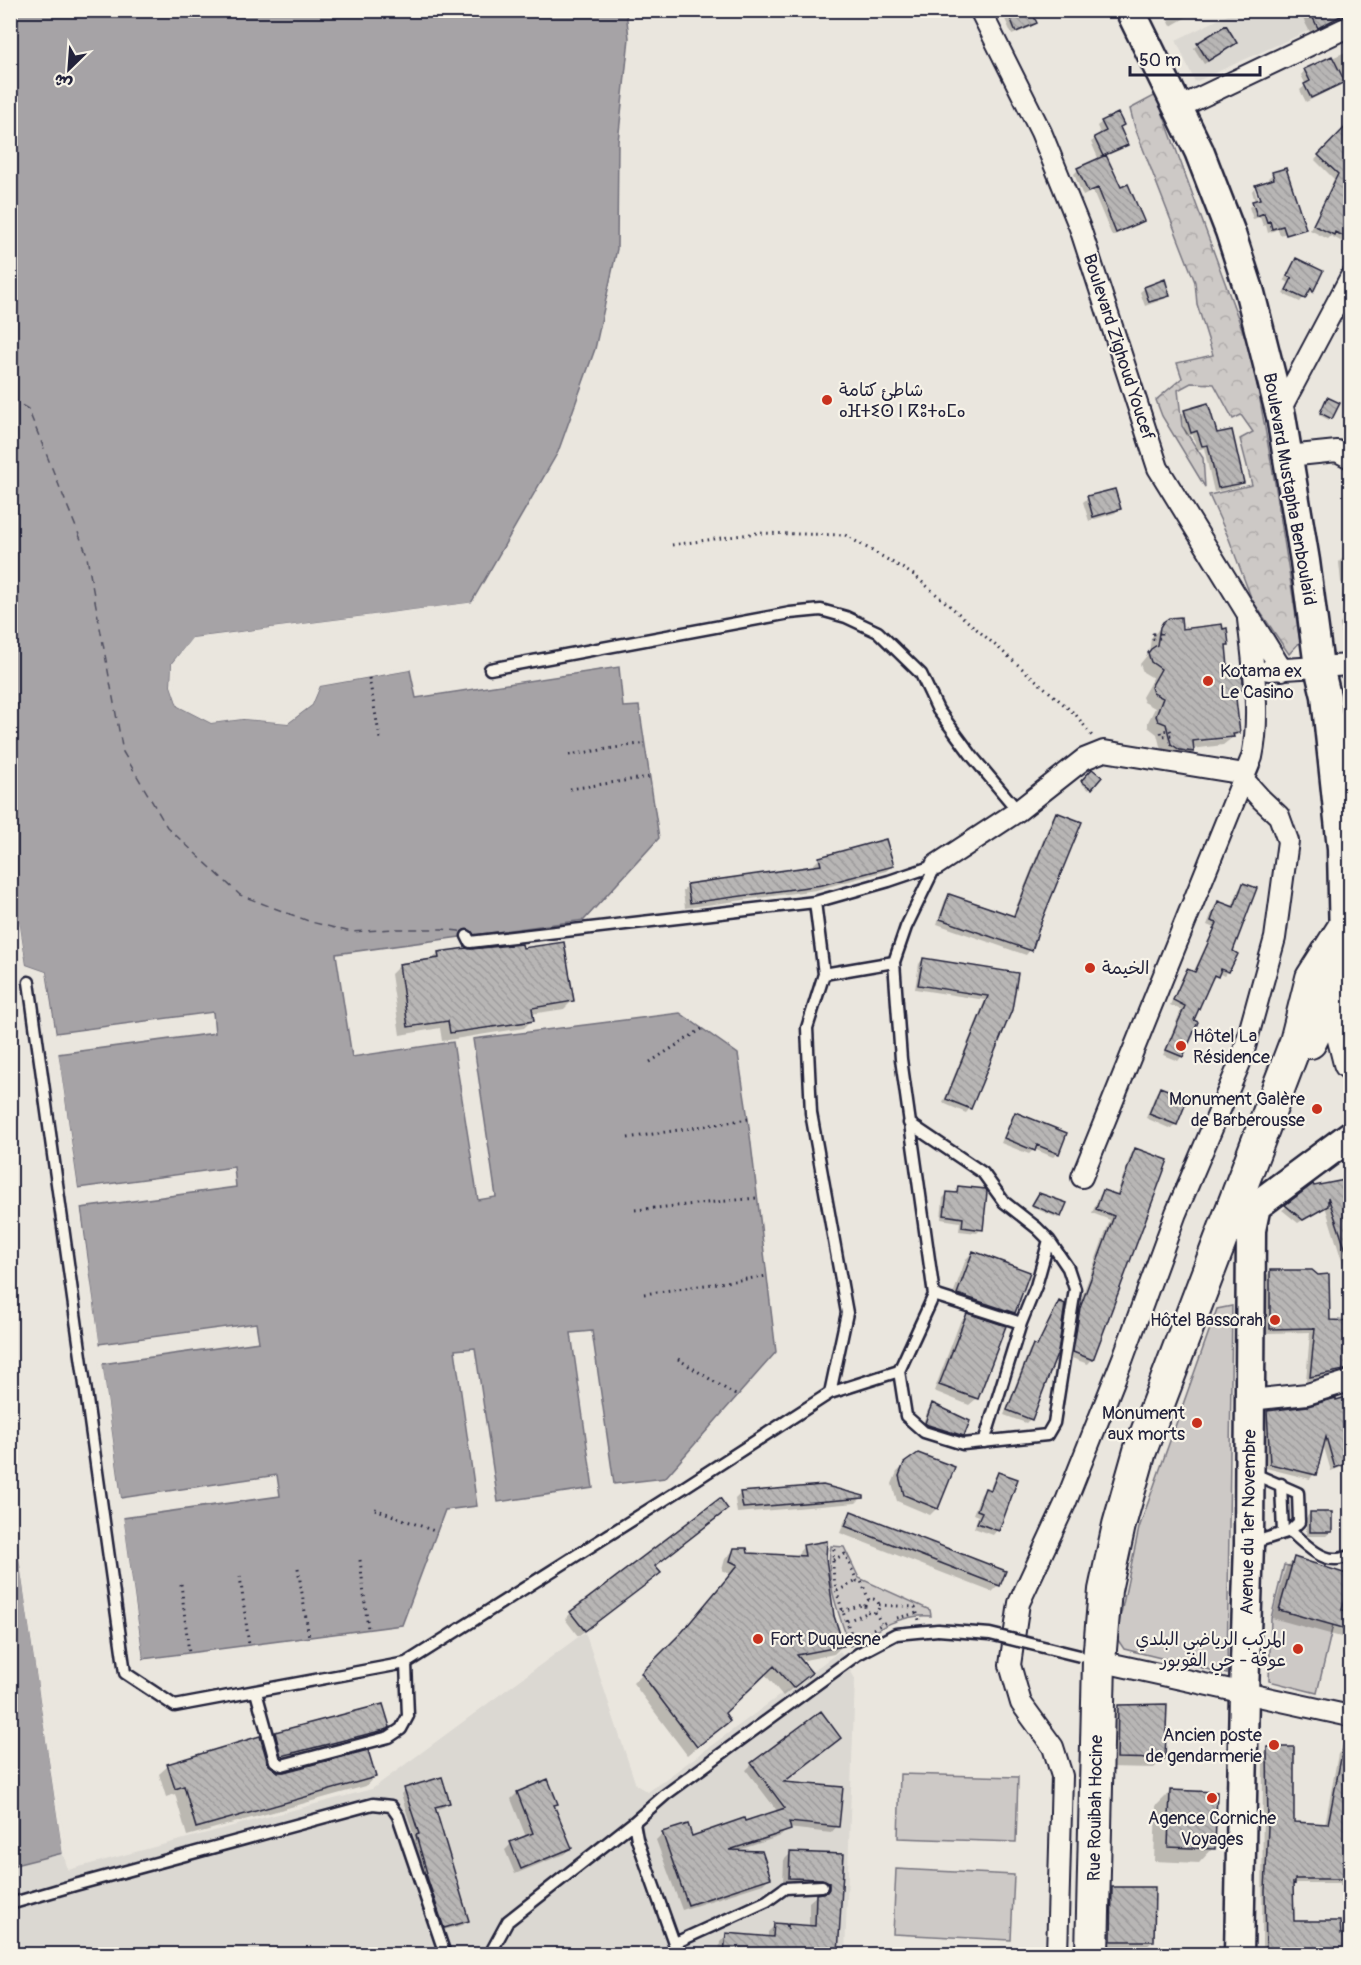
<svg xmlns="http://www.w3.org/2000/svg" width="1361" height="1965" viewBox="0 0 1361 1965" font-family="Pangolin,'Playpen Sans Arabic','Noto Sans Tifinagh',sans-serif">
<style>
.built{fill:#dbd8d2}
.forest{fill:url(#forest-crowns);stroke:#787680;stroke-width:1.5}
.green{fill:#cdc9c6;stroke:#787680;stroke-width:1.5}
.water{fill:#a6a3a6;stroke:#716f7b;stroke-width:1.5}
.pier{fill:#eae6de}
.shadow{fill:#0003;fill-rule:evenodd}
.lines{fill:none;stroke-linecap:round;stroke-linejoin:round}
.ferry{stroke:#504f60;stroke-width:1.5;stroke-dasharray:8 6;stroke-linecap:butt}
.building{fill:url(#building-back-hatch);stroke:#22223b;stroke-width:1.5}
.service-casing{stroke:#22223b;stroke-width:15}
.minor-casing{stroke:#22223b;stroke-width:24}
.secondary-casing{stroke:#22223b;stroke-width:33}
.primary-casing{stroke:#22223b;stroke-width:36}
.path{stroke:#22223b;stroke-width:3;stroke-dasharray:1.5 4.5;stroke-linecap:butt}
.service{stroke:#f7f3e8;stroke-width:10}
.minor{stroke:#f7f3e8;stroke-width:20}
.secondary{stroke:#f7f3e8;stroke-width:28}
.primary{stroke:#f7f3e8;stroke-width:32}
.service-bridge-casing{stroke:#22223b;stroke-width:15;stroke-linecap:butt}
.service-bridge{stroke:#f7f3e8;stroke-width:10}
.poi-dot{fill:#c8321e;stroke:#f7f3e8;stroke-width:2}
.labels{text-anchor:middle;stroke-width:4.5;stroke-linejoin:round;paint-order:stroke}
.street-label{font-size:18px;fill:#22223b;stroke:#f7f3e8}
.poi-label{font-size:18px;fill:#22223b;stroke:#f7f3e8;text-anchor:start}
</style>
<defs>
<pattern id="forest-crowns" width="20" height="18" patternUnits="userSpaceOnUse" patternTransform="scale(1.5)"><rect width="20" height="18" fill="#cdc9c6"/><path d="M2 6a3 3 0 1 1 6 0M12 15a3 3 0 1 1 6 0" fill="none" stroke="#b0acab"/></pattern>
<pattern id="building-back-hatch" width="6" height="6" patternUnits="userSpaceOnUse" patternTransform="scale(1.5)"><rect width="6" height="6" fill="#b8b6b5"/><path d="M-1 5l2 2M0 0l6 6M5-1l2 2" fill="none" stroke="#9e9c9d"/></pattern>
</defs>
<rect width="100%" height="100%" fill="#eae6de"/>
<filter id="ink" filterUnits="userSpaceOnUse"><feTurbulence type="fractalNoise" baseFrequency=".0167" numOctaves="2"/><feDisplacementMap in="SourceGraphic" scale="12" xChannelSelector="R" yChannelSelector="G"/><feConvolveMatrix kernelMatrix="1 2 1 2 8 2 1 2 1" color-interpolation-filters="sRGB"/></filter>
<g filter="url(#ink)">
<!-- built -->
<path class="built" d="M1236,11h114v1l-155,70 -19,-42z
M585,1632l51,153 12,7 192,-141 15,28 -10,275h-834v-88l52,-13 5,17 304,-81z"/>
<!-- forest -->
<path class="forest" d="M1156,95l96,261 24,133 24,153 -11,12 -37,-54 -23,-61 -20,-44 43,-10 -12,-46 13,-7 -12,-17 -8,4 -19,-35 -23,-1 -13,7 4,36 21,32 2,29 -43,-71 -6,-16 26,-22 -5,-15 36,-8 -16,-51 -2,-22 -60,-154 -5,-19z"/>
<!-- green -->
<path class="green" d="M1232,1306l-5,368 -103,-25 -8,-12 23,-109 78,-219z
M831,1546l13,1 15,31 71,32 1,6c-30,-3 -57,15 -81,30 -11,-31 -26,-67 -19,-100z
M1284,1565l60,13 -27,115 -48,-12 2,-63z
M900,1774l118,3 -2,65 -118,-4z
M896,1869l118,6 -3,65 -118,-6z"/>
<!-- water -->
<path class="water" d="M10,11h616l3,27 -11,104 -1,107 -22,100 -37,103 -87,151 -278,35 -21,25 -1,23 7,20 33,17 32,-4 45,4 24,-18 8,-19 90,-16 6,28 203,-31 4,40 16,-1 20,132 -75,82 -248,34 16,103 101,-15 25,158 18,-3 -23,-158 207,-26 58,41 10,65 28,233 -111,126 -51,6 -22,-153 -21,2 22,155 -95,14 -23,-154 -20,2 22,156 -32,4 -43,115 -259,34 -20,-141 157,-22 -3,-21 -156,23 -19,-134 157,-22 -3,-19 -157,21 -18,-136 155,-21 -2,-20 -156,21 -20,-134 157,-21 -2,-21 -157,21 -10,-61 -20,-7 -16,-97z
M11,1500l52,353 -52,13h-1z"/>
<!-- pier -->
<path class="pier" d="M475,602l-4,4 -277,35 -19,23 -1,22 6,18 32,16 31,-4 45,4 22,-16 9,-21 90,-16 1,3 -90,16 -8,19 -24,18 -45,-4 -32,4 -33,-17 -7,-20 1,-23 20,-25z
M11,868l15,97 20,7 10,64 -3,-2 -10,-60 -20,-8 -13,-79z
M58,1051l20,137 1,3 -4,-3 -20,-134z
M80,1205l20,142 -4,-3 -18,-136z
M102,1361l19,137v3l-3,-3 -19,-134z
M10,1497l3,3 53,352 -3,4z
M123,1515l20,144 -2,1 -21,-141z"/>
<!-- shadow -->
<path class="shadow" d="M1001,10h28l6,13 -4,4 -19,8z
M1163,10h36l-28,16z
M1302,10h48v5l-9,3 -30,16 -11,-21z
M1198,44l33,3 -27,17 -10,-16z
M1350,50v30l-44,22 -6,-12 6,-5 -5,-10 4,-5z
M1102,122l16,6 8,17 -4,4 -17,7 15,33 22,32 -4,4 -26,11 -19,-45 -10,5 -9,-22 4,-4 21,-10 -8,-18 10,-7 -4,-9z
M1350,124v122l-19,-10 -3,3 -18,-9 24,-51 -19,-19z
M1273,174l31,54 -3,3v-2l-21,6 -2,-6 -10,4 -2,-8 -3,1 -3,-9 -7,2 -4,-12 6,-5 -3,-11 2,-3 6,18 3,-1 -6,-18h-1l13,-5 -1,-4z
M1296,259l25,13 -9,19 -4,4 -1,-2 -7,9 -17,-8 6,-11 -5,-3 8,-16z
M1145,288l24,7 -5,4 -19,7 -5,-14z
M1326,401l5,17 -2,2 -10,-5z
M1185,411l31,24 26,47 -4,5 -24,5 -10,-44 -7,2 -4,-15 -7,1 -5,-20z
M1088,498l31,11 -4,4 -26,8 -6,-19z
M1350,507v28l-3,-24z
M1350,557v27v-2l-9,1 -2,-21 4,-4z
M1350,619v22l-7,1 -3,-18 4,-4z
M1164,623l17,7 46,14 -2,3 2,21 15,21 -8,8 4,36 -15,12 -31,4v3l-9,9 -18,-5 -4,-6 -4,-16 -9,-7v-5l7,-14 -11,-6 -2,-5 11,-19 -10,-6 -3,-8 9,-11 2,-15zM1230,736v3l-44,4v-3z
M1350,713v16l-2,-13z
M1092,771l8,6 -11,13 -8,-7z
M1057,813l-27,137 -4,5 -89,-31 8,-24 5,-4 62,21 40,-99z
M819,859l73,7 -6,5 -70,19 -131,18 -2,-17 5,-6 127,-17 -1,-4z
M1244,885l-16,86 -4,5 -6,-3 -6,7 -2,-1 -18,42 -10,35 -4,5 -15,-6 18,-45 -11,-5 13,-30 4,-4 6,2 21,-45 -7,-3 7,-18 5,-5 13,5 7,-18z
M521,950l51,51 -8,8 -33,5 1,6 -8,8 -82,13 -2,-13 -40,7 -9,-61 9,-9 31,-4 7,-8z
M923,959l93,15 -46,134 -4,5 -23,-10 42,-103 -70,-11 4,-25z
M1160,1088l16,36 -5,5 -25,-11 10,-25z
M1016,1114l42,39 -5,4 -19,-8 -5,5 -28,-11 10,-25z
M1136,1150l-44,209 -4,5 -19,-7 7,-44 34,-93 -18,-7 7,-17 4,-4 13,4 15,-42z
M1350,1181v91l-4,2 -21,-68 -27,17 -16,-13 30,-23 1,1z
M959,1187l22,42 -4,4 -18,-2 1,-9 -19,-3 2,-21 5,-5 6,1z
M1037,1196l28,8 -5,13 -2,1 -26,-11z
M973,1252l41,60 -7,7 -56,-19 15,-41z
M1270,1272l58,49 22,1v49l-44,10 4,-49 -44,1 -1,-56z
M1060,1303l-30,116 -4,4 -22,-8 25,-65 4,-4 3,1 19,-40z
M967,1315l37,12 -28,72 -7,6 -35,-14 26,-69z
M1350,1396v68l-19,7 -8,-27 -9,30 -4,5 -44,-11 -3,-51 5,-5 41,-5z
M933,1405l35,17 -6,14 -4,4 -37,-12 7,-18z
M905,1465l32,43 -7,7 -33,-14 -5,-17 5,-12z
M998,1473l-1,57 -4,5 -19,-7 4,-12 -5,-2 8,-20 5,-4 3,1 5,-13z
M741,1493l121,4 -6,6 -119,10 -2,-14z
M719,1500l-65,66 5,7 -6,6 -75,57 -13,-17 6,-6z
M852,1513l147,72 -7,7 -152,-59 5,-13z
M1310,1513l21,19 -5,4h-20v-18z
M804,1546l20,12 9,59 10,28 -9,9 -34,7 1,20 -18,15 -19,-23 -41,40 5,8 -41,34 -54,-72 40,-40 58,-69 -9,-4 3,-11 9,-9 12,5 49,2z
M1295,1559l55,17v66l-2,-1v-2l-76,-21 14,-51z
M1350,1643v36l-8,-2z
M1119,1706l45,52 -10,10 -46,-1 1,-51z
M388,1727l-7,7 -105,29 -7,-23 7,-7z
M839,1738l-57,45 55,43 -6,7 -43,-5 -7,8 -45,15 33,27 -6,6 -81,26 -26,-70 7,-7 28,4 87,-25 -32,-42 6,-6z
M1268,1749l25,74 32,2 13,-71 5,-5 7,2v135h-10v-3h-46l-2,2v38l47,13h11v18h-88l1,-201z
M267,1765l11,8 96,4 -8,9 -179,50 -12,-42 -9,3 -7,-23 9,-8z
M405,1790l43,13 -4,4 -10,3 33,111 -4,4 -23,6 -28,-90 3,-2 -14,-45z
M1171,1791l42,57 -14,15 -45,-2 2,-55z
M517,1793l39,10 -3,4 17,41 -6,6 -49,20 -10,-24 6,-6 15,-7 -15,-38z
M791,1853l49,28 -3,73h-118l1,-12 7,-7 41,3v-6l7,-7 11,3 2,-2 21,1v-25l8,-7 5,-1v-5l-39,-5 1,-24z
M1112,1888l41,53 -10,9h-41l1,-52z"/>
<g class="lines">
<!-- ferry -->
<path class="ferry" d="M10,398l18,11 58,143 37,200 44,75 73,68 71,27 40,10 41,-3h50l17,2 5,3"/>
</g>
<!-- building -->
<path class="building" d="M1007,10h24l6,13 -21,9z
M1309,10h41v1l-32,17z
M1226,25l11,18 -29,18 -11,-18z
M1332,56l13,26 -34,16 -7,-14 6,-3 -6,-12z
M1118,113l6,12 -4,2 8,18 -25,11 -9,-19 12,-6 -5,-10z
M1350,122v117l-15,-7 -1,3 -21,-10 25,-51 -20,-19z
M1106,155l15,32 7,-3 16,37 -28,12 -18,-45 -10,4 -11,-24z
M1286,168l20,61 -20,6 -3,-9 -11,3 -2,-8 -3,1 -3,-9 -7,3 -5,-15 8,-2 -5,-14 19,-6 -2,-7z
M1296,258l27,13 -10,21 -2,-4 -6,11 -19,-9 6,-12 -5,-2z
M1165,279l5,17 -21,6 -5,-15z
M1327,397l13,6 -8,16 -12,-6z
M1208,403l9,30 15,-3 12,53 -26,5 -10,-43 -6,1 -5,-15 -6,2 -7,-23z
M1115,489l6,20 -28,8 -6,-21z
M1181,617l1,12 40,-5 1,5 4,-1 2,17h-3l2,22 10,5 5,7v11h-8l5,43 -7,1 1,3 -41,4 1,11 -14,-2 -9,-6 -5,-20 -8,-3 -2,-5 7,-18 -10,-5 -2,-6 10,-18 -10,-7 -3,-9 3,-4 6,-4 3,-18 3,-5 6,-4z
M1092,769l10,8 -10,12 -11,-8z
M1056,812l26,10 -42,103 -8,26 -92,-32 9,-25 65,22z
M886,839l8,27 -72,19 -132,18 -3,-19 134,-19 -2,-8z
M1243,883l14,5 -24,63 5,3 -9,18 -8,-3 -3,8 -4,-2 -20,45 4,2 -15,35 -17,-7 19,-44 -12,-6 14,-31 8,3 22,-49 -6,-2 7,-20 16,6z
M564,942l10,59 -42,7 2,13 -84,12 -2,-12 -40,6 -9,-63 40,-6 -1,-6 28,-4 5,1 51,-5 1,4z
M923,958l95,15 -6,37 -41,99 -25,-10 42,-103 -70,-11z
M1160,1087l28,11 -11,27 -28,-11z
M1015,1112l52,21 -8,21 -22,-9 -2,6 -31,-13z
M1135,1148l33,12 -75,200 -20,-8 7,-44 34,-92 -18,-7 7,-19 15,5z
M1350,1179v77l-2,1 -20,-60v9l-25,14 -18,-15 28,-21 1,2z
M958,1186l28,3 1,3 -4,38 -21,-3 1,-9 -19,-3 3,-23 10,1z
M1039,1193l28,10 -6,14 -29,-12z
M973,1251l57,21 -15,41 -58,-19z
M1270,1270h42l6,5 11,-1 1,46 20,1 -1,48 -39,8 5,-49 -45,1z
M1059,1301l6,3 -7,48 -26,68 -25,-10 26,-66 4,2z
M967,1313l39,13 -28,73 -39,-14z
M1350,1396v66l-15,6 -9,-31 -10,38 -46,-11 -3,-53 41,-5 28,-8v2z
M932,1403l38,18 -6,15 -36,-11 -3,-2z
M918,1453l37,14 -17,42 -34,-14 -5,-19 5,-13z
M998,1472l20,7 -19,52 -22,-8 5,-11 -5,-2 8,-22 6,2z
M823,1485l41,11v2l-121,10 -3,-16z
M720,1498l8,11 -73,57 6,7 -76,58 -15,-19z
M851,1511l155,60 -6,15 -155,-60z
M1310,1512h22v20h-22z
M827,1541l-1,17 8,58 10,30 -47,9 15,18 -19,15 -19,-22 -49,47 5,8 -33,26 -56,-74 41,-41 56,-67 -8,-4 4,-13h13l1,5 57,3 -2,-11z
M1294,1557l56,18v6l-8,29 8,1v19l-71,-20z
M383,1704l7,23 -2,2 -107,27 -6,-24z
M1167,1704l-2,55 -48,-1 1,-53z
M821,1711l20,27 -57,44 59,5 -4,40 -50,-5 2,8 -62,20 33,1 9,27 -83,27 -26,-73 26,-8 4,12 52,-18 1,3 40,-13 -34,-45z
M260,1736l8,28 10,8h6l84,-22 8,27 -180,51 -12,-42 -9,3 -8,-25z
M1344,1743l6,1v135h-55v5l-2,-1 1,38h46l1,13h9v20h-84l-1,-63 3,-64 -1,-80h27v75l34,2z
M442,1777l8,26 -15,4 34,114 -25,7 -18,-54 1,-1 -11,-38 3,-1 -15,-46z
M548,1779l10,25 -4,1 18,43 -51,21 -11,-27 23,-9 -16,-41z
M1170,1790l47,2 -2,57 -47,-2z
M790,1852l54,2 -6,100h-114l2,-21 47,4 1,-14 12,1 2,5v-5l27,2 1,-32 11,-2 2,-3v-7l-7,-3 -33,-1z
M1112,1887h43l-1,54h-43z"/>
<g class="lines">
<!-- service casing -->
<g class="service-casing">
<path id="service" d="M490,669l300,-56 31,-3 25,7 32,15 43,42 17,36 34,46 46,55
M815,902l9,72 -17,54 4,85 36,200 -17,80
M467,936l3,6 345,-40 74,-21 47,-16
M824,974l70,-12
M29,982l96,691 50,33 231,-43 277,-175 147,-95 69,-22 35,-76 -33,-236 -7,-97 12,-35 30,-62
M934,1295l87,28 15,-37 13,-46
M899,1371l7,45 18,16 39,12 84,-9 7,-12 21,-134 -7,-21 -19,-28 -12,-12 -33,-26 -21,-29 -74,-50
M984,1442l37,-119
M1250,1472l48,21 1,29 -9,9 -38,12
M1281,1484l2,49
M1290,1531c12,10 29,29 46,28 5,0 10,-2 14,-3
M256,1692l19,69 7,4 107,-28 12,-8 7,-13 -2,-53
M634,1822l3,17 41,115
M10,1904l65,-19 298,-81 18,2 7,10 47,138
M675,1943l92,-42 18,-13 37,-2
M490,1954l18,-33 126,-99 31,-27 193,-141 38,-20 42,-4"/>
</g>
<!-- minor casing -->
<g class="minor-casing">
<path id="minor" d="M980,10l61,122 39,96 78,240 124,202
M1178,108l172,-82
M1280,410l70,-132
M1288,456l49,-5 13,7
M1269,670l81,-5
M936,865l82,-54 66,-52 20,-8 141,23
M1082,1177l170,-420c9,-42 1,-95 -4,-138
M1250,1400l57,-6 43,-13
M1099,1661l251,55
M1057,1954l5,-178 -9,-29 -32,-44 -11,-38 9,-62 46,-99 58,-146 53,-145 66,-155 33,-120 13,-97 -9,-25 -18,-17 -18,-20"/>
</g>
<!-- secondary casing -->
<g class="secondary-casing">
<path id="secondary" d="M1130,10l69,141 31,80 20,62 31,123 24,145 14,106 7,29 16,152 2,93
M1239,1954l5,-261 5,-149 2,-314 5,-24 94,-70"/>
</g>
<!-- primary casing -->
<g class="primary-casing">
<path id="primary" d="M1333,995l17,68
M1310,1042l23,-47 17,-32
M1092,1954l7,-293 6,-71 14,-65 21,-74 156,-409 16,-64 38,-60"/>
</g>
<!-- path -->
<path class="path" d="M672,545l85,-12 88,2 69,40 162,140 16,21
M1161,633v5l-8,1v-5z
M369,678l11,61
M1170,730l2,5 -10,1 -1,-5z
M569,755l77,-12
M570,789l80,-12
M650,1062l52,-33
M628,1138l120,-19
M635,1210l122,-12
M644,1294l123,-18
M678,1359l59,37
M375,1509l62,23
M834,1549c-5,32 9,63 20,92
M360,1560l8,69
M833,1560l12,-6 12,27h4l8,19
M298,1568l11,69
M240,1576l9,69
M181,1584l8,69
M837,1591l20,-10
M865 1606a7 7 0 1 1 14 0a7 7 0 1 1-14 0Z
M879,1605l36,2 4,13
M842,1611l23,-7
M875,1612l6,11
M897,1618l20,-5
M847,1621l22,-9
M873,1629l15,-8"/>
<!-- service -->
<use href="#service" class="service"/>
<!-- minor -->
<use href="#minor" class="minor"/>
<!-- secondary -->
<use href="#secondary" class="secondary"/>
<!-- primary -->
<use href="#primary" class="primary"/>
<!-- service-bridge casing -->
<g class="service-bridge-casing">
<path id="service-bridge" d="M938,1630l52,4 90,22"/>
</g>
<!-- service-bridge -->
<use href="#service-bridge" class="service-bridge"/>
</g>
</g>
<!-- markers -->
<g class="poi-dot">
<circle cx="827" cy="400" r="6"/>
<circle cx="1208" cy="681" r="6"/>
<circle cx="1090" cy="968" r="6"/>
<circle cx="1181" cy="1046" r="6"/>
<circle cx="1317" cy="1109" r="6"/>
<circle cx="1275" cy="1320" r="6"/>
<circle cx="1197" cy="1423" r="6"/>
<circle cx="758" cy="1639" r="6"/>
<circle cx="1298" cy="1649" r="6"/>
<circle cx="1274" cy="1745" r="6"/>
<circle cx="1212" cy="1798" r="6"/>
</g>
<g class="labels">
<!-- street labels -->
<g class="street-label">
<text transform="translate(1119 347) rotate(72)" y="6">Boulevard Zighoud Youcef</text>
<text transform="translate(1290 489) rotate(80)" y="6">Boulevard Mustapha Benboulaïd</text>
<text transform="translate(1248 1522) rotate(-89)" y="6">Avenue du 1er Novembre</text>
<text transform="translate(1095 1808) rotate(-89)" y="6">Rue Rouibah Hocine</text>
</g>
<!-- poi labels -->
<g class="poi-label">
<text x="839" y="396">شاطئ كتامة<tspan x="839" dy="21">ⴰⴼⵜⵉⵙ ⵏ ⴽⵓⵜⴰⵎⴰ</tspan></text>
<text x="1220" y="677">Kotama ex<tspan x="1220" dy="21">Le Casino</tspan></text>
<text x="1102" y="974">الخيمة</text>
<text x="1193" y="1042">Hôtel La<tspan x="1193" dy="21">Résidence</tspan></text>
<text x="1305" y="1105" text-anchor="end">Monument Galère<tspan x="1305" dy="21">de Barberousse</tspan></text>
<text x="1263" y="1326" text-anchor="end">Hôtel Bassorah</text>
<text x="1185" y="1419" text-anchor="end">Monument<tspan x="1185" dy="21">aux morts</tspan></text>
<text x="770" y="1645">Fort Duquesne</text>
<text x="1286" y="1645" text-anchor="end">المركب الرياضي البلدي<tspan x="1286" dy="21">عوقة - حي الفوبور</tspan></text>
<text x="1262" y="1741" text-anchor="end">Ancien poste<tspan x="1262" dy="21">de gendarmerie</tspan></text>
<text x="1212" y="1824" text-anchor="middle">Agence Corniche<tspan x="1212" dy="21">Voyages</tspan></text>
</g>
</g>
<!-- margin -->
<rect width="1361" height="1965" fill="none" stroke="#f7f3e8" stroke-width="36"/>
<rect x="18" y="18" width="1325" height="1929" fill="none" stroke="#22223b" stroke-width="2" filter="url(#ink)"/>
<!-- north arrow -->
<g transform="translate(69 69) rotate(205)" stroke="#f7f3e8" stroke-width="4.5" paint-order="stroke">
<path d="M0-4.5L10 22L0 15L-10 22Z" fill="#22223b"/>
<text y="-9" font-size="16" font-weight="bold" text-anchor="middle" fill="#22223b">ش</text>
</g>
<!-- scale -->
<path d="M1130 66v9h130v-9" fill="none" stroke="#22223b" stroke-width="3"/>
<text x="1139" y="66" font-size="18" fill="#22223b" stroke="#f7f3e8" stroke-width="4.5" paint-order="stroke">50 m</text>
</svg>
